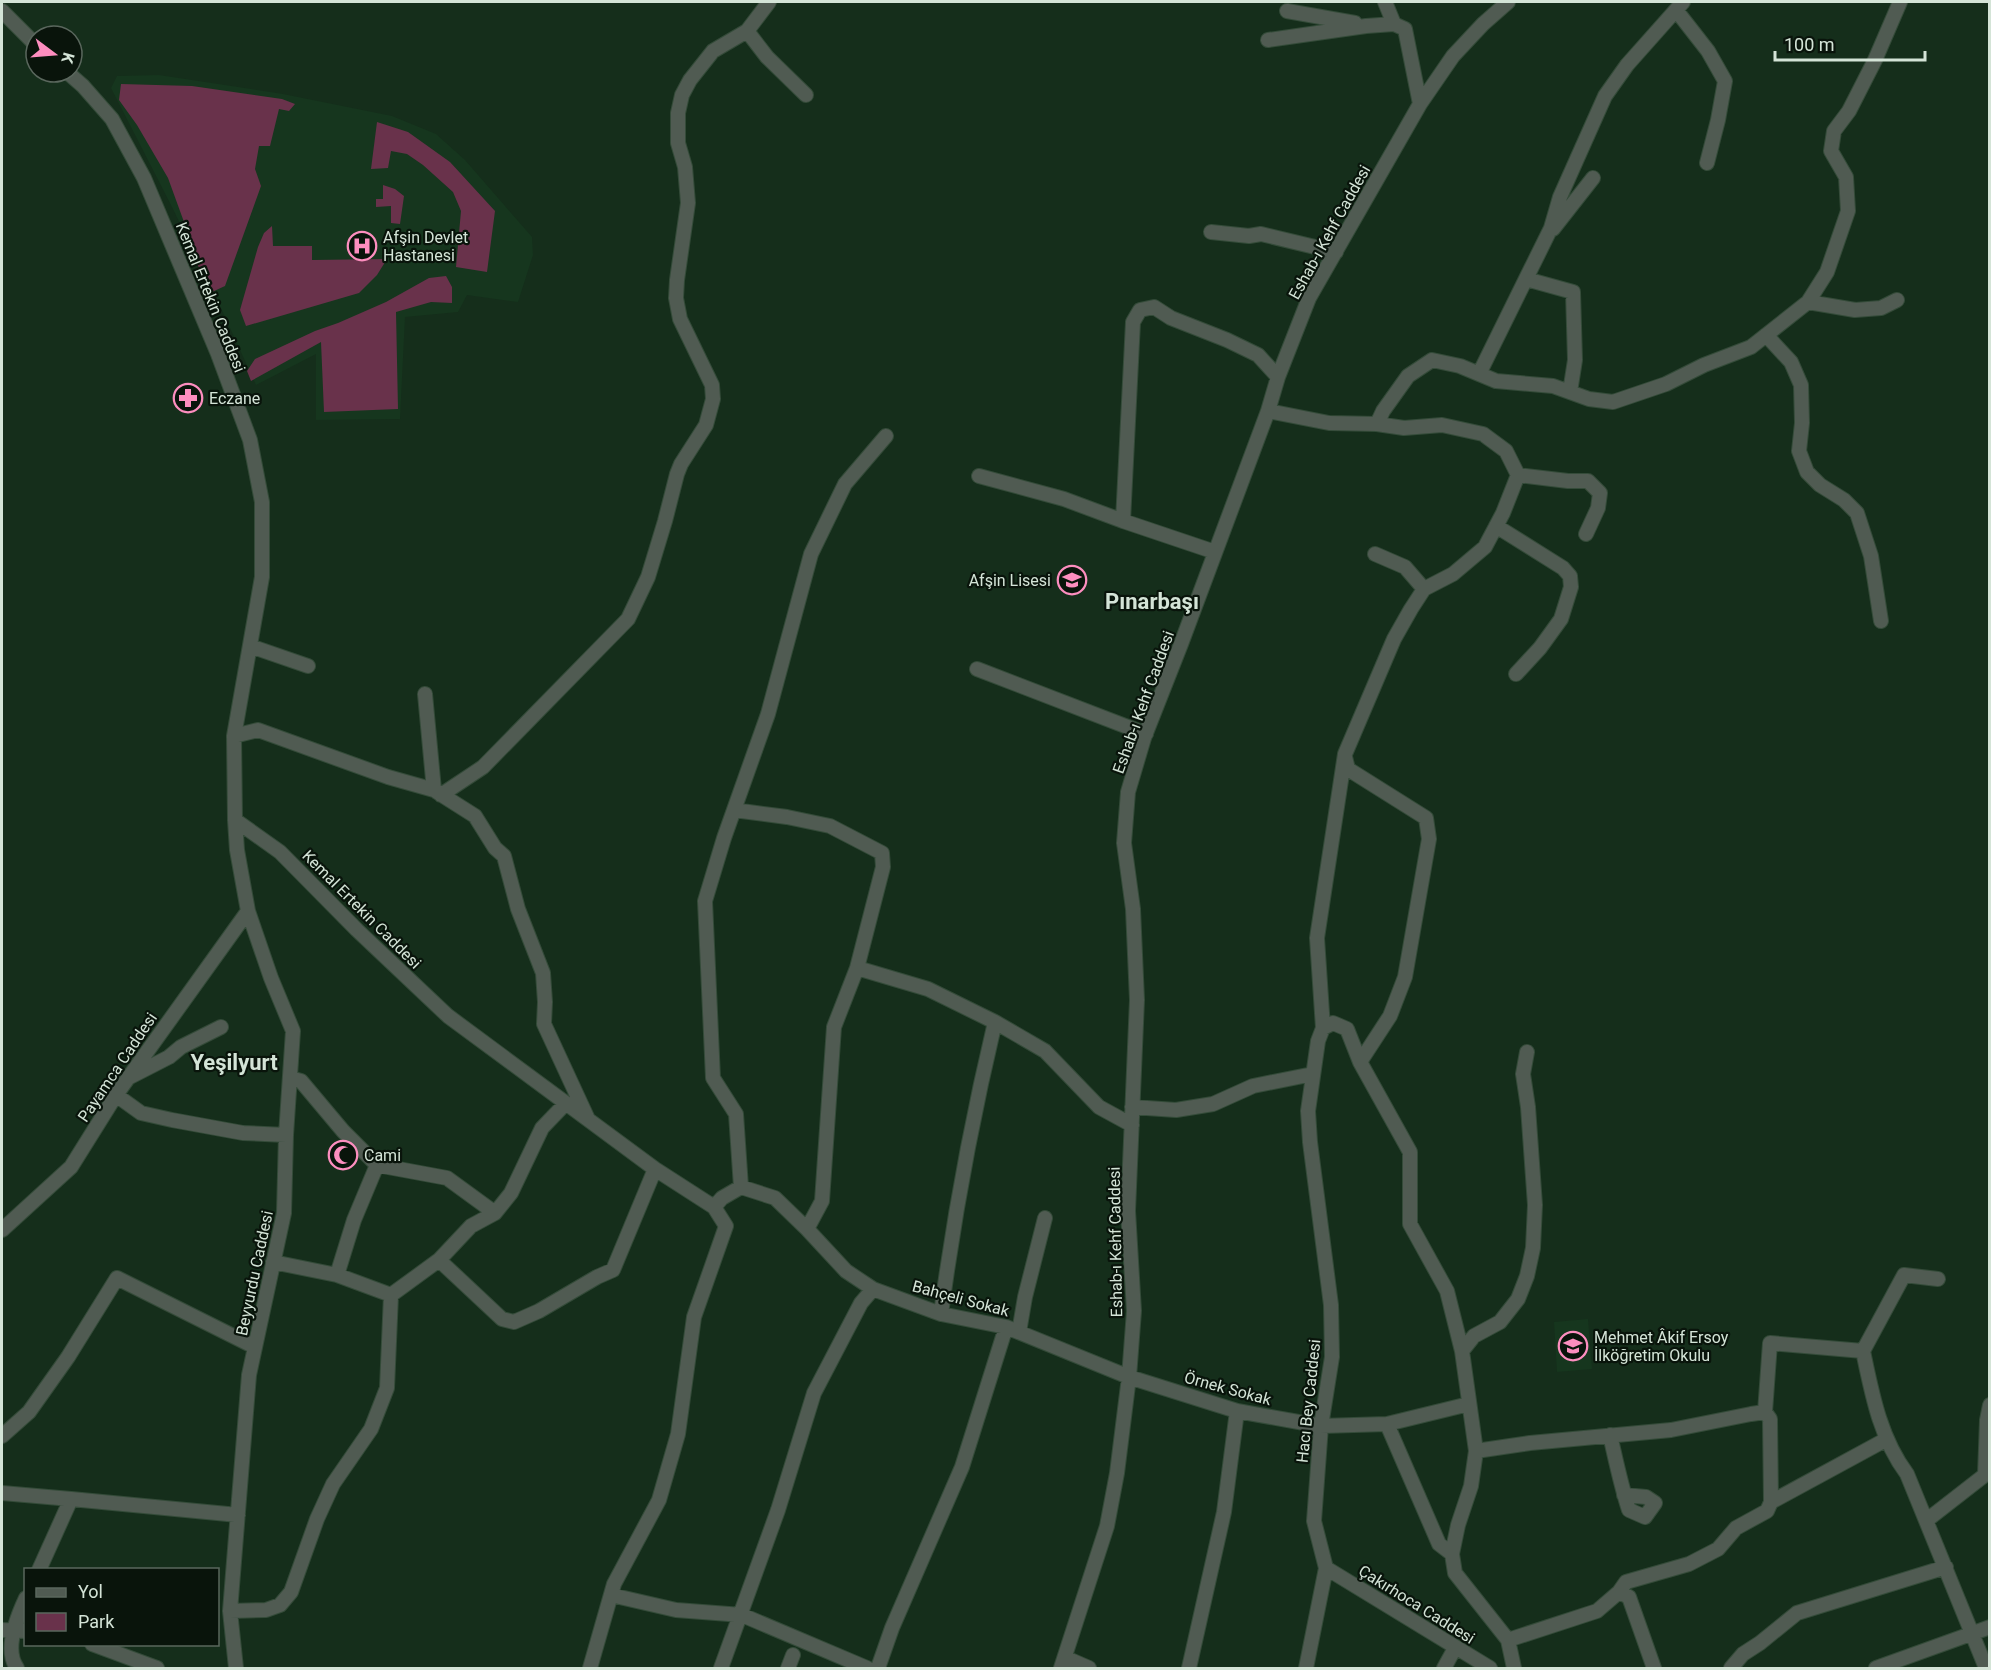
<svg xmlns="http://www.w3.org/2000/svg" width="1991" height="1670" viewBox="0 0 1991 1670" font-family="Roboto,sans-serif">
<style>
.built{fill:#16361e}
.green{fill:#69324b}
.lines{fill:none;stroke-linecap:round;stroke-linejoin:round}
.minor-casing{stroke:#344b39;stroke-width:16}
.minor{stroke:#505b52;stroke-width:14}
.labels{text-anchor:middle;stroke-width:4.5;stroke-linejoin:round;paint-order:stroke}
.street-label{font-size:16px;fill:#d4e4d7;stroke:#09140b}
.poi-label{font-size:16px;fill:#d4e4d7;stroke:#09140b;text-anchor:start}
.district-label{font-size:22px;font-weight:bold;fill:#d4e4d7;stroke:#09140b}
</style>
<rect width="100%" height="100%" fill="#152e1b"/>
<!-- built -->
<path class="built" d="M159,75l124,19 109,22 44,18 29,26 67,77 1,18 -15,47 -51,-7 -9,17 -53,5 -5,102 -84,1v-66l-60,31 -36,-79 -47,-97 -62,-121 6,-12z
M1588,1319l4,50 -35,3 -3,-50z"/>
<!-- green -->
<path class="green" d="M121,84l71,2 90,13 13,5 -6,7 -10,-2 -9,37h-11l-4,23 6,17 -36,100 -13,6 -23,-43 -5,-27 -16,-44 -31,-53 -18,-25z
M377,122l31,10 42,30 45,49 -8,61 -31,-5 5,-56 -8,-19 -30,-27 -16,-11 -16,-3 -3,17 -17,1z
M383,185l12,4 9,7 -4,28 -9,-1v-17l-15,1v-8h7z
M272,226l1,20h39v14l75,-1 -10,16 -18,18 -113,33 -6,-16 18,-63 6,-14z
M446,276l6,11v16l-21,-1 -35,10 2,97 -74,3 -3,-70 -70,39 -4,-10 8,-12 60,-28 23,-8 48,-21 43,-24z"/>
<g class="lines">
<!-- minor casing -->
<g class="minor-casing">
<path id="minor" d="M1385,2l9,22
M1676,10l32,41 17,30 -7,39 -11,43
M2,11l34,34
M1287,11l68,12
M747,31l20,26 39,38
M1268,40l98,-14 28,-2 11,5 15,75
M67,72l16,14 29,33 32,59 74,176 32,86 12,62v75l-28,159 1,84 45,32 77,78 91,86 207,153 59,38 12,19 -32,91 -16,117 -19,66 -45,84 -24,84
M1553,229l40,-51
M1211,232l38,4 12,-2 75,18
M1526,279l47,13 2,68 -5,32
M1808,302l47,8 26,-2 16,-8
M1766,335l25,27 10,23 1,38 -3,28 8,21 13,13 24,15 13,13 14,43 10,65
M1479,374l72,-146 9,-31 45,-101 22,-31 56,-63
M1268,411l61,12 48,1 27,4 38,-3 41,9 23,17 12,24 -15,38 -18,34 -32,27 -29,15 -13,20 -17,30 -49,115 -28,184 6,90 -5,13 -10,70 2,31 21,163 1,52 -11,69 -7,95 12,47 -20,100
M1377,424l6,-13 25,-35 24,-16 28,6 36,15 57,5 36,13 24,3 53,-18 38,-19 47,-18 57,-45 19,-30 21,-61 -2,-34 -15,-26 3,-20 15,-20 26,-51 25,-58
M1518,475l50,6h20l12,12 -2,15 -12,26
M979,476l85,23 59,22
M1496,526l67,42 7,8 1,11 -10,32 -21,29 -24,26
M1215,552l-92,-31 10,-199 7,-12 14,-3 17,11 56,22 31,15 20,22
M1375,554l30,13 19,22
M250,646l58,20
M977,669l169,65
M425,694l9,96
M234,736l24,-6 130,47 46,13 41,26 20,32 9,8 14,53 25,64 2,29 -1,22 43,93
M1345,757l3,12 78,49 3,21 -24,138 -15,39 -30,46
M441,795l42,-28 145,-148 20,-42 17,-56 12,-47 4,-10 25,-39 7,-26 -1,-14 -32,-66 -4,-21 1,-18 11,-77 -3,-36 -7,-24v-30l4,-18 8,-15 23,-29 34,-20 22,-29
M734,810l53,7 43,9 52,27 1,14 -26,101
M235,820l2,30 11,61 23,67 22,53 -7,104 -2,78 -35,162 -19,236 6,57
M1323,1028l10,-5 14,6 13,33 50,90v72l37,67 15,60 14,100 -5,35 -13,39 -6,29 3,19 53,67 6,28
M130,1077l39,-20 12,-10 40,-20
M290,1078l11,3 42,50 34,34 70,13 48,35
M116,1095l25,18 31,7 71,13 43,2
M1132,1107l44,3 37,-6 40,-18 60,-12
M741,1187l-5,-73 -23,-36 -8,-177 19,-63 44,-124 43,-160 34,-70 41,-48
M714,1207l8,-9 19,-11 34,11 32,31 39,42 27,18 68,25 65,13 123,50 108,34 84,15 66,-2 82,-20
M807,1229l15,-28 12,-174 23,-59 71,21 67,33 50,29 54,56 33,18
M2,1230l69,-63 45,-72 132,-184
M439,1260l63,59 12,3 25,-11 58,-34 16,-7 42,-101
M273,1262l64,13 54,20
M337,1275l17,-55 23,-55
M941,1314c13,-99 31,-195 54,-292
M1019,1332l6,-35 20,-79
M1462,1351l12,-15 26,-14 18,-23 9,-23 6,-28 2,-43 -7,-98 -5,-33 4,-22
M1863,1351l41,-76 34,4
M1765,1412l5,-69 93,8c9,43 17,87 44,123l79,194
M1387,1424l52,120 13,10
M1610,1435c6,26 11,51 19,75l16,7 10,-14 -9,-6 -22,-2
M2,1436l27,-24 39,-55 49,-79 138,69
M1476,1451l54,-8 141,-13 80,-16 14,-2 5,7 1,83 -4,9 -31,17 -18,21 -29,15 -63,18 -7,10 -22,19 -89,29
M1985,1475l2,-55 3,-15
M2,1493l69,6
M1771,1502l116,-63
M1927,1520l63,-49
M1326,1568l164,100
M39,1570l32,-71 167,16
M1619,1592l10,5 25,71
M611,1595l65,15 66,5 125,53
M230,1611l36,-1 14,-5 11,-13 26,-73 16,-35 38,-55 16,-41 4,-93 48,-35 32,-34 24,-13 16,-20 31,-65 24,-25
M2,1630l24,1
M92,1644l65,24
M1066,1658l23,10
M17,1668c-13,-18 0,-51 9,-70
M721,1668l57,-158 36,-117 47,-90 12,-14
M788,1668l5,-13
M878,1668l14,-40 70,-161 44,-140
M1061,1668l46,-142 10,-53 12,-96 5,-66 -6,-100 9,-211 -4,-91 -9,-66 4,-51 16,-54 37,-94 87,-233 10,-34 31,-79 111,-194 33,-48 30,-32 25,-22
M1189,1668l35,-156 13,-101
M1444,1668l11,-20
M1731,1668l12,-14 17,-11 37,-30 149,-46
M1876,1668l114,-41"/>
</g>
<!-- minor -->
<use href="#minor" class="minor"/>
</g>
<!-- icons -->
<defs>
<g id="hospital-ring" transform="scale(1.5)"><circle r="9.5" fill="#09140b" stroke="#fd8ebf" stroke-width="1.5"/><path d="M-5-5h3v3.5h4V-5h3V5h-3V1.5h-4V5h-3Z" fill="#fd8ebf"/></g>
<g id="pharmacy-ring" transform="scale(1.5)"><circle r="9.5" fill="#09140b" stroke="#fd8ebf" stroke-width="1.5"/><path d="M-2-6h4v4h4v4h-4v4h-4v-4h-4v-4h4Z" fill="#fd8ebf"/></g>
<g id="school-ring" transform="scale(1.5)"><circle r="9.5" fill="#09140b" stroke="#fd8ebf" stroke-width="1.5"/><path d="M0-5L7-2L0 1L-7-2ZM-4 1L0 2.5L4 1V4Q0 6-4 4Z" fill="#fd8ebf"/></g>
<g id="mosque-ring" transform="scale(1.5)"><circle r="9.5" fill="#09140b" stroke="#fd8ebf" stroke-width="1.5"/><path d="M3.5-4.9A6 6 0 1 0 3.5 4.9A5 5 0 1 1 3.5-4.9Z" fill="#fd8ebf"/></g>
</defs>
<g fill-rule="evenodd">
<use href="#hospital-ring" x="362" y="246"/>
<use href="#pharmacy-ring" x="188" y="398"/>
<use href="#school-ring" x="1072" y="580"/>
<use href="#mosque-ring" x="343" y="1155"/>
<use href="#school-ring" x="1573" y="1346"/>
</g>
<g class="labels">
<!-- street labels -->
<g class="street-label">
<text transform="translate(1329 232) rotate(-61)" y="6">Eshab-ı Kehf Caddesi</text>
<text transform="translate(211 297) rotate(68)" y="6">Kemal Ertekin Caddesi</text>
<text transform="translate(1143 702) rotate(-70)" y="6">Eshab-ı Kehf Caddesi</text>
<text transform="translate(362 909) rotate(45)" y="6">Kemal Ertekin Caddesi</text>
<text transform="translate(117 1067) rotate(-56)" y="6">Payamca Caddesi</text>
<text transform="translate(1115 1242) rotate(-91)" y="6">Eshab-ı Kehf Caddesi</text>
<text transform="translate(254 1273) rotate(-78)" y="6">Beyyurdu Caddesi</text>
<text transform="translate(961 1298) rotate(15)" y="6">Bahçeli Sokak</text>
<text transform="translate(1228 1388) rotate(15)" y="6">Örnek Sokak</text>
<text transform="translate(1308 1401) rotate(-84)" y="6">Hacı Bey Caddesi</text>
<text transform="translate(1417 1604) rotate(32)" y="6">Çakırhoca Caddesi</text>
</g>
<!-- poi labels -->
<g class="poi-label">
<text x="383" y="243">Afşin Devlet<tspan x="383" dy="18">Hastanesi</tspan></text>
<text x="209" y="404">Eczane</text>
<text x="1051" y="586" text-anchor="end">Afşin Lisesi</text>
<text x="364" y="1161">Cami</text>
<text x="1594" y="1343">Mehmet Âkif Ersoy<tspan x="1594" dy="18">İlköğretim Okulu</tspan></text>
</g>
<!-- district labels -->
<g class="district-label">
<text x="1152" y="609">Pınarbaşı</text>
<text x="234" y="1070">Yeşilyurt</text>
</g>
</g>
<!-- border -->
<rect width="1991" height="1670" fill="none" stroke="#d4e4d7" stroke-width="6"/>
<!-- legend -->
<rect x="24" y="1568" width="195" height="78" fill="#09140b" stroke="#5a675d" stroke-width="1.5"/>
<rect x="36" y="1588" width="30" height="9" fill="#505b52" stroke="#5a675d" stroke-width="1.5"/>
<text x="78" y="1598" font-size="18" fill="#d4e4d7">Yol</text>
<rect x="36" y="1613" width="30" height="18" fill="#69324b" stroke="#5a675d" stroke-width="1.5"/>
<text x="78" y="1628" font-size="18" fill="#d4e4d7">Park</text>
<!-- north arrow -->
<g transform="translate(54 54) rotate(106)"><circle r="28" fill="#09140b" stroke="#5a675d" stroke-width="1.5"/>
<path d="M0-4.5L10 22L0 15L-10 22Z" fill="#fd8ebf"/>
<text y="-9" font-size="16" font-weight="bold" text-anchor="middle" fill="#d4e4d7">K</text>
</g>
<!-- scale -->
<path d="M1775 51v9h150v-9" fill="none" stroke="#d4e4d7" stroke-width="3"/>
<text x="1784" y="51" font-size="18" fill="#d4e4d7" stroke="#09140b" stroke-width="4.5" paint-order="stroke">100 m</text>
</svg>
